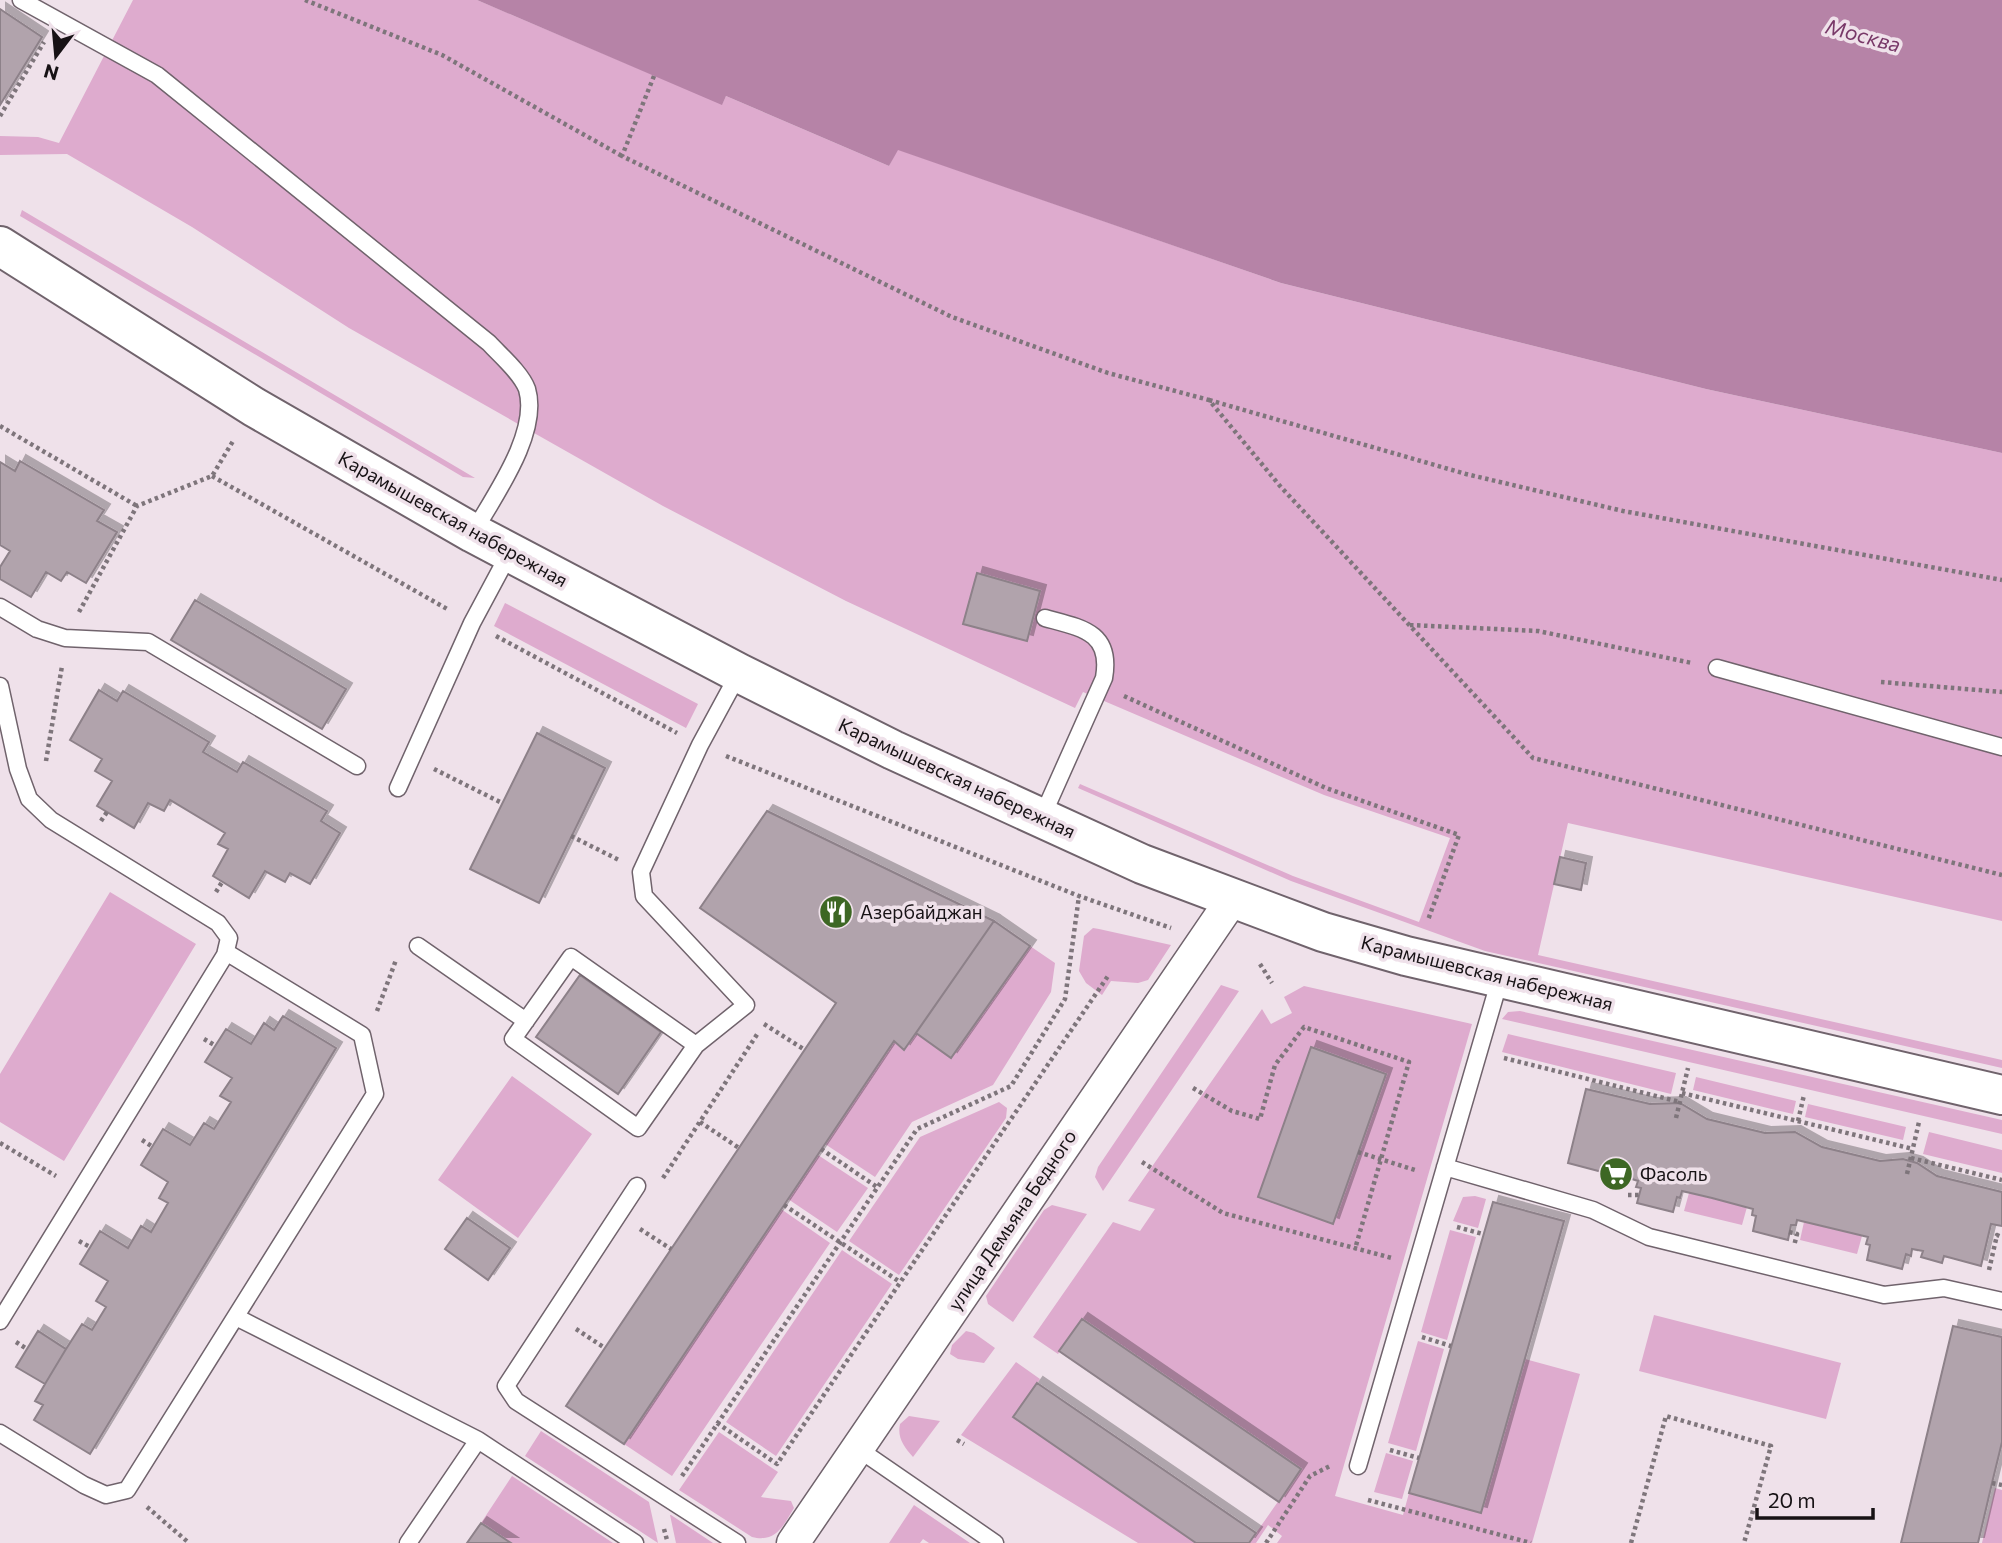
<svg xmlns="http://www.w3.org/2000/svg" width="2002" height="1543" viewBox="0 0 2002 1543" font-family="Commissioner,sans-serif">
<style>
.green{fill:#deabce;fill-rule:evenodd}
.water{fill:#b683a7}
.building{fill:#b1a3ac;stroke:#8d8189;stroke-width:2;filter:url(#shadow)}
.lines{fill:none;stroke-linecap:round;stroke-linejoin:round}
.lane-casing{stroke:#70636c;stroke-width:19}
.street-casing{stroke:#70636c;stroke-width:35}
.secondary-casing{stroke:#70636c;stroke-width:42}
.path{stroke:#7e757b;stroke-width:4.5;stroke-dasharray:3.5 3.5;stroke-linecap:butt}
.lane{stroke:#fff;stroke-width:16}
.street{stroke:#fff;stroke-width:32}
.secondary{stroke:#fff;stroke-width:38}
.labels{text-anchor:middle;stroke-width:7;stroke-linejoin:round;paint-order:stroke}
.street-label{font-size:19px;fill:#171215;stroke:#efe1ea}
.poi-label{font-size:19px;fill:#171215;stroke:#efe1ea;text-anchor:start}
.water-label{font-size:21px;font-style:italic;fill:#783868;stroke:#efe1ea}
</style>
<defs>
<filter id="shadow"><feDropShadow dx="6" dy="-6" stdDeviation="0" flood-color="#0004"/></filter>
</defs>
<rect width="100%" height="100%" fill="#efe1ea"/>
<!-- green -->
<path class="green" d="M133,0h344l245,104 4,-8 163,70 8,-17 384,134 425,106 296,64v468l-434,-98 -30,132 464,105v8l-517,-117 -194,-70 -213,-93 2,-4 213,92 126,46 31,-84 -126,-43 -241,-103 -8,16 -229,-107 -183,-95 -314,-178 -157,-101 -125,-73 -67,1v-19l38,1 21,6z
M22,210l453,268 -12,-1 -443,-261z
M505,603l193,101 -12,24 -192,-102z
M110,892l86,52 -132,217 -64,-39v-48z
M1093,928l6,1 72,16 -23,35 -10,3 -27,-2 -9,14 -16,-12 -7,-12 5,-35z
M1030,946l25,17 -4,29 -58,93 -81,37 -37,55 -50,-33 69,-103 10,9 12,-17 35,24z
M1221,985l18,6 -136,200 -8,-14 3,-10z
M1304,986l168,38 -137,472 68,19 6,-22 72,20 44,-154 55,15 -48,169h-255l5,-7 -14,-11 -12,18h-7l52,-74 -219,-150 -24,35 -25,-17 80,-115 27,9 15,-22 -27,-8 134,-192 9,15 21,-11 -8,-16zM1311,1047l75,27 -53,149 -75,-27z
M1520,1011l482,109v14l-500,-115 6,-7z
M1508,1034l168,39 -5,21 -169,-42z
M512,1076l80,58 -74,104 -80,-58z
M1696,1077l100,24 -3,13 -100,-24z
M999,1102l8,6 -1,10 -107,157 -50,-34 71,-104z
M1808,1104l98,23 -3,13 -98,-23z
M1929,1132l73,18v23l-79,-19z
M818,1155l50,33 -31,44 -49,-33z
M1689,1193l58,14 -5,18 -58,-14z
M1475,1196l11,3 -8,29 -25,-7 10,-24z
M1052,1205l35,9 -74,108 -25,-18 -2,-8 58,-86z
M781,1209l49,34 -158,233 -48,-32z
M1804,1222l58,14 -5,18 -57,-14z
M1450,1230l26,7 -29,103 -26,-8z
M842,1250l50,34 -116,172 -50,-34z
M1654,1315l187,48 -15,56 -187,-48z
M966,1331l8,2 21,15 -11,15 -26,-4 -8,-5 2,-9z
M1418,1341l26,8 -28,102 -28,-8z
M1016,1362l24,17 -26,39 182,125h-58l-177,-108z
M909,1416l31,5 -27,36c-9,-10 -16,-19 -13,-33z
M541,1431l108,71 9,41 -133,-87z
M719,1432l59,40 -17,25 30,4 3,7c-11,18 -18,35 -42,29l-73,-47z
M1386,1453l27,8 -11,38 -28,-7z
M512,1476l101,67h-102l-30,-20z
M1995,1488l7,2v53h-20z
M914,1505l56,38h-41l-6,-4 -3,4h-31z
M670,1515h1l42,28h-37z"/>
<!-- water -->
<path class="water" d="M477,0h1525v453l-296,-64 -425,-106 -383,-133 -9,16 -163,-70 -4,9z"/>
<!-- building -->
<path class="building" d="M0,9l42,28 -42,68z
M20,461l84,49 -7,11 20,11 -31,51 -19,-11 -6,9 -15,-9 -15,25 -31,-18v-12l10,-16 -10,-6v-83l15,9z
M977,573l63,18 -13,50 -64,-17z
M195,600l151,89 -24,40 -151,-89z
M99,690l18,11 6,-10 86,51 -6,10 34,20 6,-10 84,49 -6,10 19,12 -30,51 -20,-11 -5,9 -20,-11 -16,27 -36,-22 15,-27 -10,-5 7,-11 -55,-33 -6,11 -16,-8 -14,25 -37,-22 15,-25 -17,-10 7,-12 -32,-19z
M537,733l68,35 -66,135 -69,-34z
M767,811l227,110 -90,129 -10,-9 -270,403 -58,-38 270,-403 -136,-95z
M1560,857l26,6 -5,27 -27,-6z
M994,921l36,25 -79,112 -35,-25z
M580,975l81,57 -43,62 -82,-57z
M283,1016l53,32 -246,406 -56,-34 9,-15 -8,-4 10,-17 -29,-17 22,-36 28,18 16,-25 10,6 14,-23 -10,-6 12,-20 -28,-17 20,-33 28,17 13,-22 10,6 17,-29 -9,-5 9,-16 -27,-17 22,-36 27,16 14,-22 10,6 17,-27 -11,-6 12,-18 -27,-16 21,-33 25,15 13,-21 10,7z
M1311,1047l75,27 -53,150 -75,-27z
M1586,1089l64,15 30,-1 27,16 58,14 30,-1 27,15 58,14 23,-2 14,4 20,13 65,16v34l-11,-2 -10,42 -37,-10 -2,7 -21,-6 2,-6 -11,-2 -1,7 -5,-2 -4,15 -35,-9 3,-15 -4,-1 2,-7 -71,-17 -1,5h-5l-3,15 -35,-9 3,-15 -4,-1 1,-6 -41,-11 -30,-7 -2,7 -3,-1 -4,15 -36,-9 4,-15 -5,-1 2,-6 -12,-4 -2,7 -19,-5 1,-6 -38,-10z
M1493,1202l71,19 -83,292 -72,-20z
M467,1218l43,30 -22,32 -43,-31z
M1082,1319l219,150 -22,33 -220,-151z
M1953,1326l49,11v105l-10,41 -14,60h-77z
M38,1331l28,18 -21,35 -29,-17z
M1037,1383l219,150 -7,10h-53l-183,-126z
M481,1523l30,20h-44z"/>
<g class="lines">
<!-- lane casing -->
<g class="lane-casing">
<path id="lane" d="M21,0l136,75 332,268c12,13 32,30 38,46 13,44 -33,107 -54,144
M0,607l37,22 28,9 83,4 209,124
M1717,668l285,79
M0,686l18,83 11,30 22,21 167,103 11,15 -4,17 -225,366
M398,788l74,-165 38,-71
M1042,817l62,-139c8,-46 -22,-50 -59,-60
M418,946l108,75
M696,1045l-125,-88 -58,82 125,89 58,-83 50,-40 -102,-109 -3,-24 59,-127 39,-72
M1445,1167l148,43 56,27 235,58 60,-7 58,13
M637,1186l-131,200 10,15 221,142
M238,1318l240,122 -70,103
M0,1433l84,52 22,10 21,-5 248,-396 -13,-59 -136,-83
M478,1440l157,103
M857,1448l138,95
M1358,1466l142,-487"/>
</g>
<!-- street casing -->
<g class="street-casing">
<path id="street" d="M793,1543l440,-645"/>
</g>
<!-- secondary casing -->
<g class="secondary-casing">
<path id="secondary" d="M0,246l254,161 219,126 266,140 154,77 249,114 181,68 83,24 596,139"/>
</g>
<!-- path -->
<path class="path" d="M305,0l137,55 180,101
M654,76l-32,80 330,161 156,56 101,27 71,86 253,272 469,117
M0,116l44,-74
M1209,400l257,74 157,37 379,69
M0,426l137,80
M212,476l237,134
M79,612l58,-106 75,-30 21,-35
M1410,625l128,6 154,32
M496,636l181,97
M1881,682l121,10
M1124,696l202,92 133,47 -31,85
M726,756l353,140 92,32
M46,761l16,-95
M434,769l68,34
M101,821l6,-9
M571,836l48,24
M216,892l6,-10
M1260,964l12,19
M377,1011l19,-51
M764,1024l41,26
M204,1039l12,7
M1504,1058l176,44
M1193,1088l39,23 28,8 15,-54 29,-38 105,35 -54,187
M1682,1093l231,56
M1676,1118l12,-50
M1798,1121l6,-26
M700,1122l39,26
M142,1140l11,7
M0,1143l56,33
M821,1149l56,38
M1358,1152l60,19
M1911,1158l91,22
M1142,1162l81,51 169,45
M1907,1174l12,-52
M663,1178l95,-145
M1628,1195h11
M784,1205l116,77
M1457,1227l26,7
M640,1229l31,20
M1789,1232l8,2 -3,12
M79,1241l11,6
M1989,1270l8,-35 5,2
M576,1329l29,19
M1422,1337l29,9
M16,1342l11,7
M717,1423l60,41 331,-488
M957,1440l7,4
M1390,1450l29,8
M682,1476l235,-347 94,-43 54,-87 14,-103
M1992,1483l10,2
M1368,1500l163,43
M147,1507l42,36
M664,1529l3,11
M1266,1543l44,-67 22,-11
M1631,1543l35,-127 105,30 -27,97"/>
<!-- lane -->
<use href="#lane" class="lane"/>
<!-- street -->
<use href="#street" class="street"/>
<!-- secondary -->
<use href="#secondary" class="secondary"/>
</g>
<!-- icons -->
<defs>
<g id="restaurant-disc" transform="scale(1.75)"><circle r="9.5" fill="#3d6724" stroke="#efe1ea"/><path d="M-5-6h1v4h1v-4h1v4h1v-4h1v5L-1.5 .5V6h-2V.5L-5-1ZM5-6V6H3V1.5H1.5Q1.5-4 5-6Z" fill="#fff"/></g>
<g id="supermarket-disc" transform="scale(1.75)"><circle r="9.5" fill="#3d6724" stroke="#efe1ea"/><path d="M-6-5.5h2.5l.6 2H6L4.5 2H-2.5L-4.4-4H-6ZM-1.5 3.2a1.3 1.3 0 1 0 .1 0ZM3 3.2a1.3 1.3 0 1 0 .1 0Z" fill="#fff"/></g>
</defs>
<g fill-rule="evenodd">
<use href="#restaurant-disc" x="836" y="912"/>
<use href="#supermarket-disc" x="1616" y="1174"/>
</g>
<g class="labels">
<!-- street labels -->
<g class="street-label">
<text transform="translate(453 519) rotate(29)" y="7">Карамышевская набережная</text>
<text transform="translate(957 778) rotate(25)" y="7">Карамышевская набережная</text>
<text transform="translate(1487 973) rotate(14)" y="7">Карамышевская набережная</text>
<text transform="translate(1012 1220) rotate(-56)" y="7">улица Демьяна Бедного</text>
</g>
<!-- poi labels -->
<g class="poi-label">
<text x="860" y="919">Азербайджан</text>
<text x="1640" y="1181">Фасоль</text>
</g>
<!-- water labels -->
<g class="water-label">
<text transform="translate(1863 36) rotate(15)" y="7">Москва</text>
</g>
</g>
<!-- north arrow -->
<g transform="translate(56 56) rotate(196)" stroke="#efe1ea" stroke-width="5" paint-order="stroke">
<path d="M0-5L12 26L0 18L-12 26Z" fill="#171215"/>
<text y="-10" font-size="19" font-weight="bold" text-anchor="middle" fill="#171215">N</text>
</g>
<!-- scale -->
<path d="M1757 1508v10h116v-10" fill="none" stroke="#171215" stroke-width="3.5"/>
<text x="1768" y="1508" font-size="21" fill="#171215" stroke="#efe1ea" stroke-width="5" paint-order="stroke">20 m</text>
</svg>
